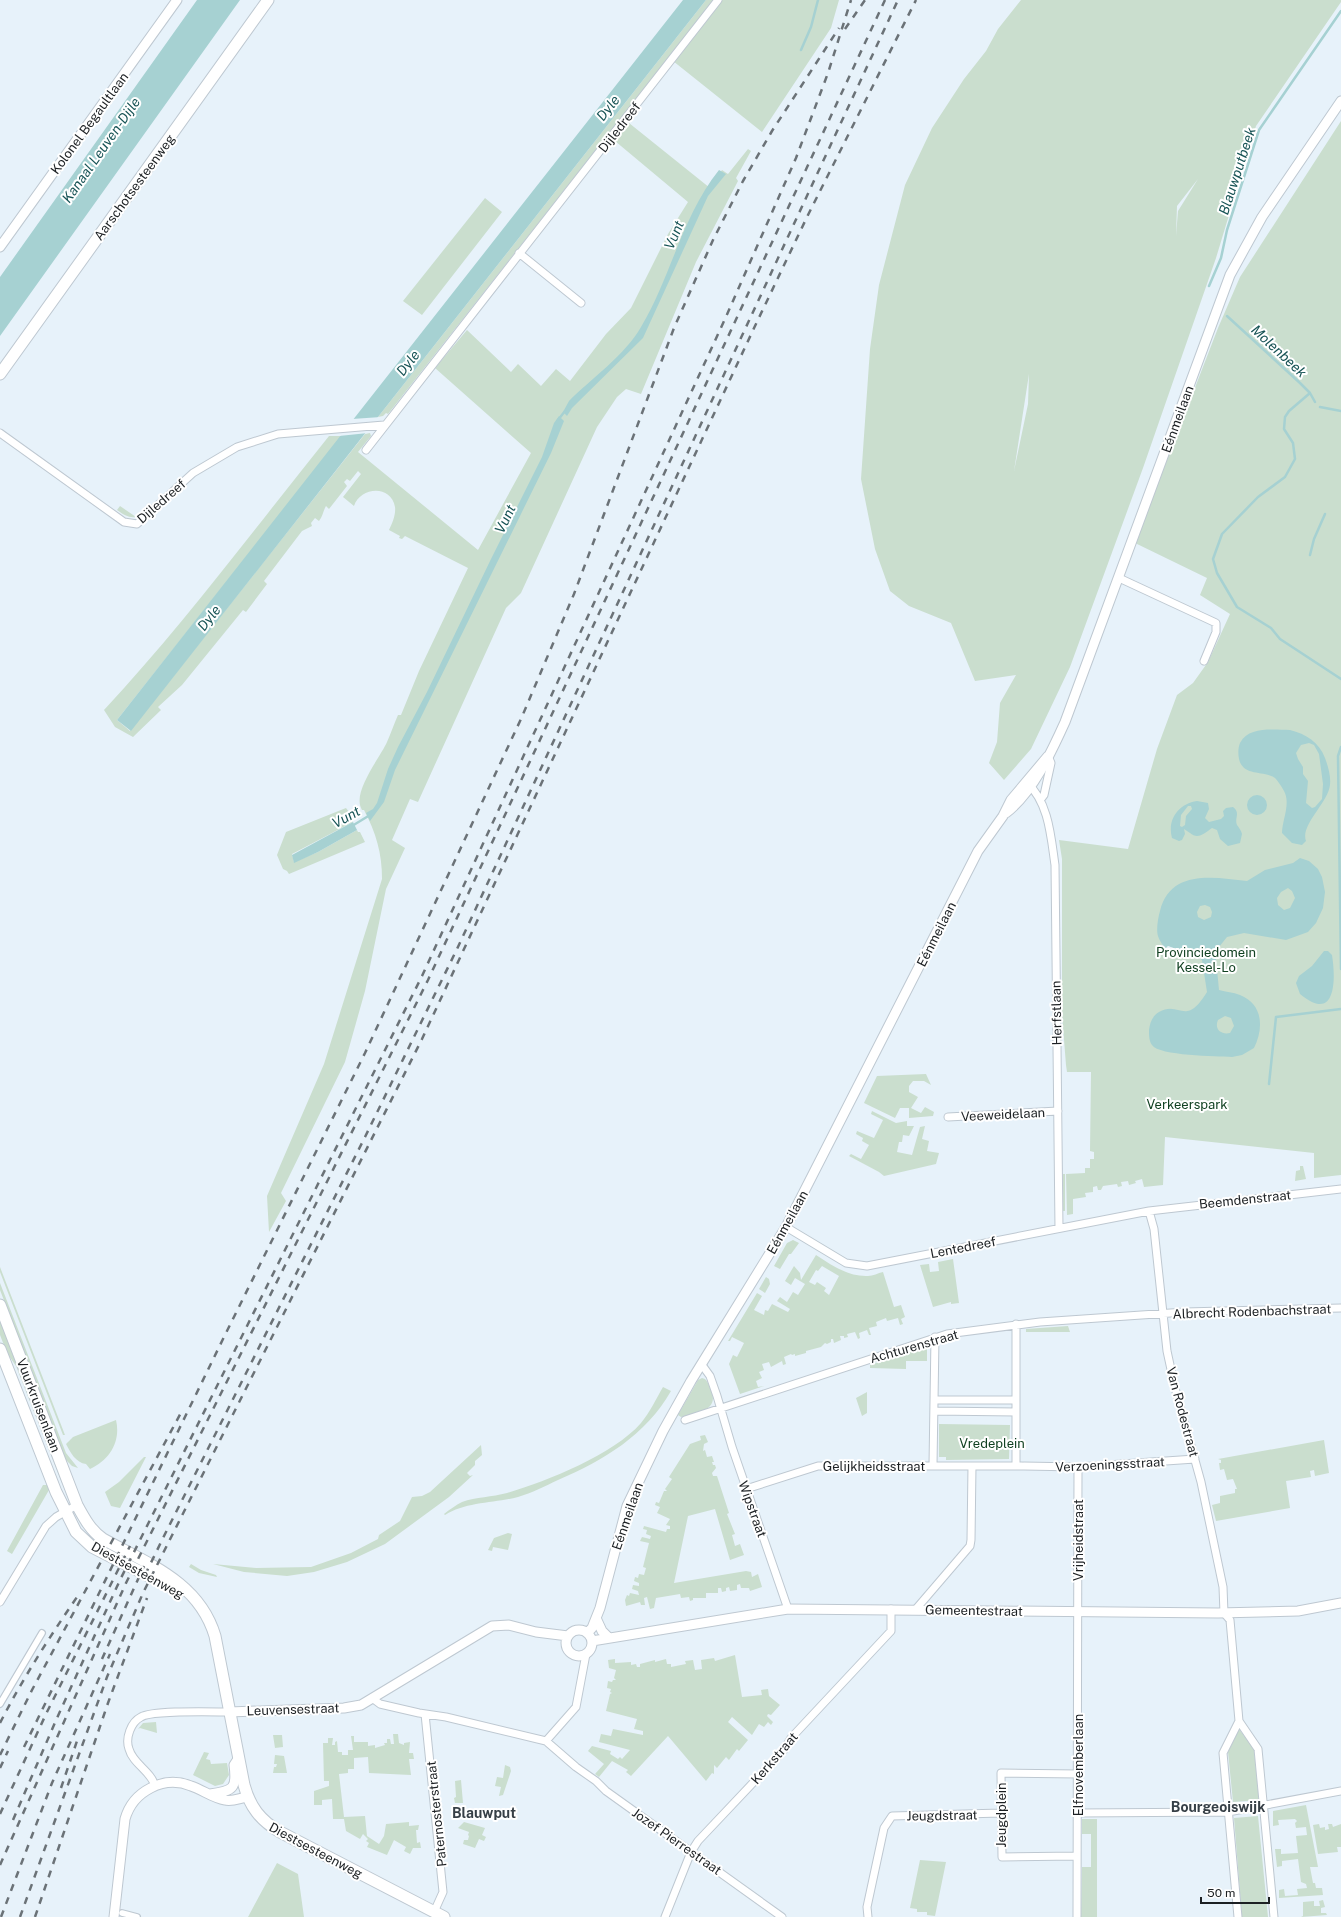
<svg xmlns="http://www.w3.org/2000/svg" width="1341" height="1917" viewBox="0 0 1341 1917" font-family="'Public Sans',sans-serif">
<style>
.green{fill:#cadece;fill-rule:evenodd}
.water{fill:#a6d1d2;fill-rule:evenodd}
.pier{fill:#e7f2fa}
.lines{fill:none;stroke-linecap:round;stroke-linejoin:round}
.stream{stroke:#a6d1d2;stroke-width:2.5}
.pedestrian-casing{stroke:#bec8d1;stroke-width:8}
.minor-casing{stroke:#bec8d1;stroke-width:9}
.tertiary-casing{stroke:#bec8d1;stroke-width:11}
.primary-casing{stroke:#bec8d1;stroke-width:13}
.pedestrian{stroke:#fff;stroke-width:5.5}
.minor{stroke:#fff;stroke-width:7}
.tertiary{stroke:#fff;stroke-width:9}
.primary{stroke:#fff;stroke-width:11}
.rail{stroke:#6b7277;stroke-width:2.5;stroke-dasharray:7 7;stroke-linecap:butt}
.labels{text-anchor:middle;stroke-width:4;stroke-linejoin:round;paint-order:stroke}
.street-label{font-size:13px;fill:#1c2023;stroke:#fff}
.park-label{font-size:13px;fill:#114122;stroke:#fff}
.water-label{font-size:14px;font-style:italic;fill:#185456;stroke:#fff}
.neighbourhood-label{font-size:14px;font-weight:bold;fill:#363f46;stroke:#fff}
</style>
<rect width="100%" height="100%" fill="#e7f2fa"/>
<!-- green -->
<path class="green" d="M706,0h8l-326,414 -2,-1 -3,3 -5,1z
M722,0h117l-8,28 -69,104 -89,-71z
M1021,0h320v2l-85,124 -40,132 -73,210 -73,199 -39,82 -27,31 -15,-17 8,-21 3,-39 16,-28 -41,6 -24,-58 -42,-17 -19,-15 -15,-42 -14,-70 9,-130 9,-64 26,-100 27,-57 32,-49 22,-28 12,-22zM1198,179l-20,32 -2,25 1,-30zM1029,374l-1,30 -14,67z
M1341,121v1054l-27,3v-25l-149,-16 -2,48 -19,2 -2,-8 -7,2 1,2 -7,2 -1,-4 -7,1 1,4 -4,1 -1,-3 -14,2 -2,4h-3l-1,-4 -4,1v5l-8,1 1,4 -13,2v15l-6,1 -1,-41 19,-1v-5h5v-9h4v-7l-4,-1 1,-79h-24l-1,-7 -4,-51v-155l-3,-19 69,9 29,-100 20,-54 16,-12 15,-21 22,-48 -30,-19 7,-17 -72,-35 83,-215 22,-51z
M629,123l81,65 12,-18 6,4 20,-25 3,2 -15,27 2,3 -42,81 -55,132 -15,-5 -9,8 -20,30 -76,166 -15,15 -88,194 -8,-3 -18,41 13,8 -19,41 -21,102 -20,71 -64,131 5,8 -17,31 -2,-36 57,-132 58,-185c0,-26 -6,-46 -18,-69h-2c-11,-17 18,-52 25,-68 4,-9 7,-18 11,-27h3l18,-44 49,-103 -63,-32 -3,3 -3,-1 1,-2 -11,-6c3,-6 7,-15 6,-23 -4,-23 -35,-20 -41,-1l-11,-9 18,-23 -3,-3 -8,10 -3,-2 -3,3 3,4 -18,23 -3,-3c-3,5 -3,10 -7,15l-4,-3 -4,5 1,3 -10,5 -38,50 3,3 -21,28 -3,-2 -61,75 -24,22 3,3 -28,27 -18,-10 -11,-17c80,-86 151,-182 225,-274h13l-225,284 13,11 235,-297 5,-1 1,3 -13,16 120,98 53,-97 -96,-85 32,-38 44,42 7,-8 23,22 15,-17 14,12 36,-47 25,-26 37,-74 20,-32 -73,-61z
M485,198l17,14 -80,103 -19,-14z
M120,506l16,11c-7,1 -12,-2 -19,-7z
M346,808l6,8 -2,1 3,5 -61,32 2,8 24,-10 39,-22 1,2h2l5,10 -76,32 -2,-3 -4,-2 -6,-14 9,-23z
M926,1074l5,11 -7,-4h-11l-4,5v6l9,5 -7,11 10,5 4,-6 9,5 -1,4 -24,2v-10h-9l-5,10 -31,-15 13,-27z
M872,1111l24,12 11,-2v5h7l-5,10 -6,-1 -1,7h-3l-2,10 15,3 8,-28 5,-1 -3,13 7,2 -2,10 12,2 -3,11 -52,12 -5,-4 -30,-16 2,-2 10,5 8,-14 -7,-4 1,-3 -7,-4 1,-3 17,7 9,-18 -12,-6z
M1300,1166h3l3,13 -11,2 1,-10 4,-1z
M1063,1174h2v37h-2z
M793,1240l6,3 -8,11h-2l-9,15 -6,-3 13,-23z
M816,1255c15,10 33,22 52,21 5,0 10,-3 15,-4l11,35 7,-2 4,12 -4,2 2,5 -3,1 -2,-7 -11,3 -1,-3 -10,4 1,4 -8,2 2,7h-2l-2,-5 -8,3 1,5 -2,1 -3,-7 -8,2 1,3 -4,1v-2h-4l1,4 -7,3 -1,-4h-2v3l-4,2 -2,-1 -4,4 -15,4v2l-11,3v-2l-3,1 -1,-1 -7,3 2,7 -3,1 -1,-4 -11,6 -2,-5 -7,2 2,6 -5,2 3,6 -6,3 2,6 6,-1 -24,8 -11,-30 4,-9 4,2 7,-14 -12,-6 -2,4h-2l29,-48 5,3 -8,14 10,5 1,-5 3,1 4,-7 16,8 2,-3 -13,-8 3,-4 7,5 6,-10 5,3 7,-11 -10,-6 -4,7 -6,-4 9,-15 6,7 1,7zM822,1266l17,10 -10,19 -5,-4 2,-3 -9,-6 -2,3 -6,-3 7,-12 2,1z
M953,1259l6,44 -8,1v-2l-18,5 -13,-42 9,-1 1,8 9,-1 -1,-9z
M0,1267l65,168h-2l-63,-163z
M766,1277l3,2 1,5 -5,9 -6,-4z
M0,1283l66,170 12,15 -6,-2 -7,-7 -65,-169z
M0,1316l64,167h-2l-46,-117 -9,-13 -7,-18z
M1068,1326l2,6h-44v-3z
M927,1346v15h-21v8l-36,-1v-3z
M702,1378l3,1c4,4 5,9 7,14 6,18 -18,21 -31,24l-3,-2 20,-35z
M663,1387l8,4c-25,44 -68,70 -113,89 -13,6 -26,13 -40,17 -23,6 -53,5 -73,18l-1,-1c5,-4 12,-9 18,-12 14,-5 30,-5 45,-9 40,-12 106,-38 134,-70 9,-11 15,-24 22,-36z
M867,1392v21l-5,3 -6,-18z
M116,1420c5,21 -6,40 -26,49l-4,-5c-10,-1 -16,-12 -20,-20l7,-7z
M939,1424l71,1 -1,34 -63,1v-3h-7z
M705,1435l3,7 -4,2 -1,7 2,-1 2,7 5,-1 2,6h-2l1,3h2l1,3 -4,5 1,3h4l12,37 -2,1 8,20 -3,1 3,11 5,-2 4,11 -14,5 -15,-51 -27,7 -14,67 72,-12 5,1 1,5 6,-3 4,13 -12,4 -1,-3h-8l-1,-4 -3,1v5l-7,1 -1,-4 -3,1v3l-4,1 -1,-4h-3v5h-12v5h-13v2l-3,1 -1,-4 -8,1 -1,-4 -24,4 -2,10 -4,1 -3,-12 -3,1 1,7h-4l-1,-3 -14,4 -1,-6 2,-5 2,1 1,-3 9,2 -1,-4 -6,-2 1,-4 6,1v-3l-5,-2 1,-4 3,1 1,-4 5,1 2,-7 -3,-1 6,-24 -9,-2 2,-4 8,2 1,-3 -5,-2 1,-4 -4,-1 1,-3 22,6 1,-3h3v-3l-4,-1 4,-6 -13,-6 3,-6 -5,-2 1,-3 3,1 5,-12h3l-2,-2 7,-10 -3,-2 21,-33 11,-4 -1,-4z
M1324,1440l5,33 -14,3 -1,-6 -4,1 1,6 -25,4 4,27 -74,13 -4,-16 8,-2v-7l15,-3v-4h2l-4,-10 -6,1 -3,-11 -4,1 -1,-7h2v-3l-3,-1z
M481,1445l1,10 -7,6v4l-8,8 3,3 3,-1 -24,22 -64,47 -38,18 -33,10 -27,4 -43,-4 -31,-8 43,4 55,-1 40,-14 27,-14 1,-4 21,-14 12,-24 10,-1 8,-4z
M144,1457h2l-26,51 -9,-2 -6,-14 14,-10z
M43,1485h4l2,5 -37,64 -5,-3z
M508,1533l4,1 -4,16 -15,-3 -1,4 -4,-1 6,-12z
M191,1564l10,6 15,5 1,2 -18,-4 -10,-6z
M735,1655l7,42 20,-2 -1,-5 7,-1 1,7 11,9 -9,10 -3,-1 -1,2 6,6 -2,3 -3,-3 -4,5 -5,-3 -7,11 -20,-18 -4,5 20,18 -9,11 -2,-2 -8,11 -3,-3 -9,11 -3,-3v9l-2,-1 -6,8 -38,-45 -37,40 -5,-4 2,-2 -16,-9 -13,16 -4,-3 9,-10 -16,-13 4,-5 19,5 -1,3 8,5 2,-2 2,2 8,-9 -31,-8 2,-8 10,2 2,-7 30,6v-4l-9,-2 3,-10 -31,-8 4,-17 2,-1 -2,-1 1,-3 -4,-1 1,-7 4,1 1,-2h3l-2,-2 2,-8 -7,-2 -1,-8 7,-1v4l16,-1v3l5,-1 1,3h3v-3l15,-4v2l11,-3 1,5h4v3l15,-3 -1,-3 8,-1 2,10 7,-1 -1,-9 13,-2 1,3z
M156,1722l1,11 -17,-5 -2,1 5,-6z
M1239,1729l15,20 5,51 -26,2 -5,-50z
M393,1734h5l1,9 5,2v-2l6,-1 -1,11h4l1,6h-5l2,16 -42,-2 -1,-16 -14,1v11h-6v4l-9,1 5,43 21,-1 2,20 12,8 5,-8 2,-12 23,-2v4l10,-1 -1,5h-2l1,13 3,-1 1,6h-8l-3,6 -6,-3 2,-4 -12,-7 -7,15 -20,-8 2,-4 -3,-2 2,-2 -5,-5 -3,5 -14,-8 -2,-12h-11l-1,-20 -10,1v5h-8v-14l15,-5v-5h-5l-1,-38h5v-5h5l-1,7h3v-3l2,-1 1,11h4v3h6v-5h5l-2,-14h3v6h14v4l7,-1v3l10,-3 -1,-2h3v-4h3l1,5h3z
M273,1735h9l1,12 -8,1z
M204,1752l5,1 -3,6 4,1 1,4 16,-1 2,12 -6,9 -8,2 -22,-11z
M275,1755l9,1 3,17h-14l1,-6h2l1,-3h-3z
M505,1765l5,2 1,4 -8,24 -4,1 2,-9 -6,-1 2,-9 6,1z
M461,1780l2,23h-8l-1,-5 2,-1 -1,-16z
M1306,1805l12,62h-8l3,16h2l1,5h6l1,7 -44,3v-8l5,-1 1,7 13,-1 -1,-6 10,-1 -1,-4 -5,-2 -3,-23 -16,2v5l-5,1 -2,-18h6v5l17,-1 -2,-17 11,-1 -1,-8 -10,1 -1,-5 2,-2 -2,-2 -17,1 1,5 -6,1v-15z
M1258,1816l10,101h-26l-8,-99z
M1082,1819h15v98h-16l1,-50h9v-33h-9z
M464,1822l21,6 -3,7 4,2 -2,4 -5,-2 -4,9 -12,-4 1,-4h4l1,-4 -1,-1 1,-3 -11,-4z
M1319,1824l1,4 5,-1v3l4,-1 -1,-5h4l1,3 8,-3v23h-4l1,5 -20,2 -5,-29z
M920,1860l26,2 -11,54 -8,-1v-3h-10v-3l-7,-1z
M277,1863l21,11 6,43h-56z
M1323,1900l2,7 -4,1v5h5l1,2 -26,2 2,-1v-14l11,-1v5h6l-1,-5z"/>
<!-- water -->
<path class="water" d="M197,0h43l-240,336v-59z
M683,0h23l-575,731 -14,-11z
M719,170l7,4 -18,22 -65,142 -71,70 -5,8 -4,-4 6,-11c22,-22 57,-47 72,-74 30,-50 41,-111 78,-157z
M559,416l5,5 -13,32 -156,317 -11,32 -14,19 -4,-8 7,-4 4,-6 11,-34 10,-22 29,-55 64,-133 51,-102 12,-34z
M1290,730c16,4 29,12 35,28 3,8 6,18 5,27 -2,18 -30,40 -24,56l-4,4 -10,-2 -10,-10c0,-13 9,-29 2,-42 -2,-4 -6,-10 -9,-13 -11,-8 -32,-1 -36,-19 -1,-5 -1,-11 1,-16 9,-17 33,-13 50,-13zM1309,743l5,2 5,9 4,30 -1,15 -7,8 -3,1 -6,-5 2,-22 -5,-7v-7l-5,-8 -2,-6 5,-8z
M1247 805a10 10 0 1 1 20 0a10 10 0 1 1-20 0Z
M1197,801l11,2 1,6 -4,9 4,4 12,-3 3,-3 -1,-5 3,-3 7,-1c8,6 1,11 4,18 2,3 4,5 5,9l-2,9 -12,3 -8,-7 -3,-9 -5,-2c-7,5 -14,12 -22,5 -2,-1 -4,-3 -6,-4l1,5 -3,6 -3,1 -7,-3c-5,-18 6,-34 25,-37zM1188,806h3l1,3 -6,7 -1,9 -3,2 -2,-1 1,-11z
M353,822l4,8 -39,22 -24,11 -2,-8z
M1300,858l9,3 9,8 4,8 3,15 -2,16 -7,15 -8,9 -22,8 -42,-7 -17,4 -8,10 -3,12 3,31c7,2 14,2 21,5 23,9 24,33 14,53l-12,7 -10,2c-15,-1 -73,-1 -80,-12 -3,-4 -3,-10 -3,-15 1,-7 3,-14 10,-18 21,-12 26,16 48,-20l-5,-32 -4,-3 -30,-11 -3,3c-2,-4 -6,-9 -7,-13 -2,-6 0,-18 2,-25 10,-42 54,-34 87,-30l18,-11 28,-7zM1288,888l4,3 3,7 -5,10 -6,2 -6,-5 -1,-7 4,-6zM1205,905l5,2 2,5 -1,5 -7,3 -6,-3 -1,-5 3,-6zM1225,1016l6,2 3,8 -4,7c-9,2 -16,-4 -12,-13z
M1324,951h4l4,4c4,25 4,69 -32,39l-4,-11 3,-7 13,-10z"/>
<!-- pier -->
<path class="pier" d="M381,417l-13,16 -29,3 13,-17z
M1168,946l30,11v2l-29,-10h-4z"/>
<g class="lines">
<!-- stream -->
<path class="stream" d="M801,50l10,-23 7,-27
M1209,286l12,-28 6,-28 32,-100 82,-119
M1227,316l73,67 10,10 5,9
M1310,393l-21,18 -4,6 -1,12 9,14 2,16 -10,18 -27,20 -36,37 -9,25 4,14 20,34 34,21 9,11 61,40
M1320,407l21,4
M558,420l7,-9
M1310,555l4,-16 11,-25
M1341,747l-3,9 3,213
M352,826l18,-11
M1269,1084l7,-67 65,-8"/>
<!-- pedestrian casing -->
<g class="pedestrian-casing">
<path id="pedestrian" d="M0,1704l42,-71
M122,1913l15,4"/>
</g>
<!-- minor casing -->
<g class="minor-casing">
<path id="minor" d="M519,253l62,50
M0,433l124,89 13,2 56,-51 44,-26 41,-13 106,-9
M366,450l352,-450
M1119,578l97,45v9l-12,29
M1027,783c22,19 24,55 28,82l4,363
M1041,799l3,-4 7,-32 -3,-7
M948,1117l110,-6
M1149,1211l5,18 13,122 8,37 26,94 22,105 1,26 6,7 9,101 19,28 16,168
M786,1227l60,36 21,3 282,-55 192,-22
M702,1365l8,11 7,20 15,51 56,162
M934,1400h82
M934,1411l82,1
M685,1420l262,-86 93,-12 145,-10 156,-4
M933,1465l2,-128
M1016,1466v-142
M1024,1466l54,1 117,-8
M746,1489l72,-23h204
M0,1602l46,-76 10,-9 21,-12
M916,1609l54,-63 1,-6 1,-74
M372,1698l8,6 39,9 27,4 100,24 30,26 20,14 10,10 176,126
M425,1714l18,178 -9,20
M546,1741l30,-34 10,-53
M155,1786c-4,-15 -22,-22 -26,-37 -4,-11 2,-27 12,-32 12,-7 71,-5 88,-5
M1078,1813l150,-1 113,-21
M1077,1856l-75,1 -1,-84 77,1
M665,1917l26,-65 7,-11 86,-91 7,-12 100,-107v-22
M868,1917l-1,-10 17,-79 8,-12 109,-3
M1077,1917l1,-450
M1238,1917l-15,-164 16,-32"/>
</g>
<!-- tertiary casing -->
<g class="tertiary-casing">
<path id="tertiary" d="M0,247l177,-247
M1006,813c27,-21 45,-60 59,-91l165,-447 32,-58 79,-116
M596,1618l6,13 7,7
M566 1643a13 13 0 1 1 26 0a13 13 0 1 1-26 0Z
M587,1633l5,-5 8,-20 27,-102 36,-75 28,-50 95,-154 192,-376 25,-35 8,-16 37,-44
M592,1641l196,-32 430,4 80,-2 43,-8
M229,1712l115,-4 17,-3 131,-79 17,-1 27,7 32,4
M210,1794c24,-3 27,-6 24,-29l4,-6
M114,1917l11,-98c8,-28 39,-44 66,-33 12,4 22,12 34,14 7,2 15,-2 22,-3"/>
</g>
<!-- primary casing -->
<g class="primary-casing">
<path id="primary" d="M0,374l268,-374
M0,1305l77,200c7,13 14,26 26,34 45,25 96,43 112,97l29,149c6,22 16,35 36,47l164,85
M0,1349l56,143 20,40 16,15 82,42"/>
</g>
<!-- pedestrian -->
<use href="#pedestrian" class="pedestrian"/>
<!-- minor -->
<use href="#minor" class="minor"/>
<!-- tertiary -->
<use href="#tertiary" class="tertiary"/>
<!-- primary -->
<use href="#primary" class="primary"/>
<!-- rail -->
<path class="rail" d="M845,29l20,-29
M145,1575l20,-41 200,-397 92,-188 441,-949
M102,1659l42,-93
M0,1723c23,-45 49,-85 77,-126
M24,1747l199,-408 142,-286 156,-334 53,-125 100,-266 39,-88 30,-59 29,-50 67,-103
M0,1755l32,-65 151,-281
M0,1768l8,-17
M61,1788l17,-50
M0,1814l46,-100 84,-168
M13,1820l44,-102 63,-138 302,-604 303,-657 71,-161 32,-85 23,-73
M0,1865l126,-282 302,-603 457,-980
M1,1917l51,-134 58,-129
M20,1917l87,-240 36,-84 279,-554 333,-713 52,-109 109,-217
M35,1917l73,-214 39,-105"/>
</g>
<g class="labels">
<!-- street labels -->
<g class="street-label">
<text transform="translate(89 123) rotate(-54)" y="5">Kolonel Begaultlaan</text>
<text transform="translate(619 127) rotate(-52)" y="5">Dijledreef</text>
<text transform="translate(134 187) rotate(-54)" y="5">Aarschotsesteenweg</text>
<text transform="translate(1177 419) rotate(-70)" y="5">Eénmeilaan</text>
<text transform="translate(161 501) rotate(-41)" y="5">Dijledreef</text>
<text transform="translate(936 934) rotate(-63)" y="5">Eénmeilaan</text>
<text transform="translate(1056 1013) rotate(-91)" y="5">Herfstlaan</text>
<text transform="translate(1003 1114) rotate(-3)" y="5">Veeweidelaan</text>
<text transform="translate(1245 1199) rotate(-6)" y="5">Beemdenstraat</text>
<text transform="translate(787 1222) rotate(-61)" y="5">Eénmeilaan</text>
<text transform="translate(963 1247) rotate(-11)" y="5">Lentedreef</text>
<text transform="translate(1252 1311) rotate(-2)" y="5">Albrecht Rodenbachstraat</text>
<text transform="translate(914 1346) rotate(-16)" y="5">Achturenstraat</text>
<text transform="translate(39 1405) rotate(69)" y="5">Vuurkruisenlaan</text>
<text transform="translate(1183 1412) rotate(75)" y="5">Van Rodestraat</text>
<text transform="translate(1110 1464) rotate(-3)" y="5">Verzoeningsstraat</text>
<text x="874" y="1471">Gelijkheidsstraat</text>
<text transform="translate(753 1509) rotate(70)" y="5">Wipstraat</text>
<text transform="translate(627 1516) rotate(-71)" y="5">Eénmeilaan</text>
<text transform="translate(1078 1540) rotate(-90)" y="5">Vrijheidstraat</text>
<text transform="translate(138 1570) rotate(29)" y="5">Diestsesteenweg</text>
<text transform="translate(974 1610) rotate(1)" y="5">Gemeentestraat</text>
<text transform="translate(293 1709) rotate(-2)" y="5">Leuvensestraat</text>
<text transform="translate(774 1758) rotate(-49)" y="5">Kerkstraat</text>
<text transform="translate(1078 1765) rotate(-90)" y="5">Elfnovemberlaan</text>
<text transform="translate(436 1814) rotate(-96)" y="5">Paternosterstraat</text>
<text transform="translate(942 1815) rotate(-1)" y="5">Jeugdstraat</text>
<text transform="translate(1001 1815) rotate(-90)" y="5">Jeugdplein</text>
<text transform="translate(677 1841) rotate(35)" y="5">Jozef Pierrestraat</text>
<text transform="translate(316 1850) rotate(28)" y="5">Diestsesteenweg</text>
</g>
<!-- park labels -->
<g class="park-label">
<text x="1206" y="957">Provinciedomein<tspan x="1206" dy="15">Kessel-Lo</tspan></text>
<text x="1187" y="1109">Verkeerspark</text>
<text x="992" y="1448">Vredeplein</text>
</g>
<!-- water labels -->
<g class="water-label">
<text transform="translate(608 108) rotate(-52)" y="5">Dyle</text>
<text transform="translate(101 150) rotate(-55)" y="5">Kanaal Leuven-Dijle</text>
<text transform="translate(1237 171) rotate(-72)" y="5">Blauwputbeek</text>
<text transform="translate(674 235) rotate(-67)" y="5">Vunt</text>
<text transform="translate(1279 351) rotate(43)" y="5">Molenbeek</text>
<text transform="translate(408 363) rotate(-52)" y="5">Dyle</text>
<text transform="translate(505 519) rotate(-64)" y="5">Vunt</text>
<text transform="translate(209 618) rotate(-52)" y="5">Dyle</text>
<text transform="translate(346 817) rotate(-29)" y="5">Vunt</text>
</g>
<!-- neighbourhood labels -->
<g class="neighbourhood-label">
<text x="1218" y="1812">Bourgeoiswijk</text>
<text x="484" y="1818">Blauwput</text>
</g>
</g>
<!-- scale -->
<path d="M1201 1897v6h68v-6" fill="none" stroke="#1c2023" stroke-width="2"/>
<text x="1207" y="1897" font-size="12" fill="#1c2023" stroke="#ffffff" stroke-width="3" paint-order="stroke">50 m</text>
</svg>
